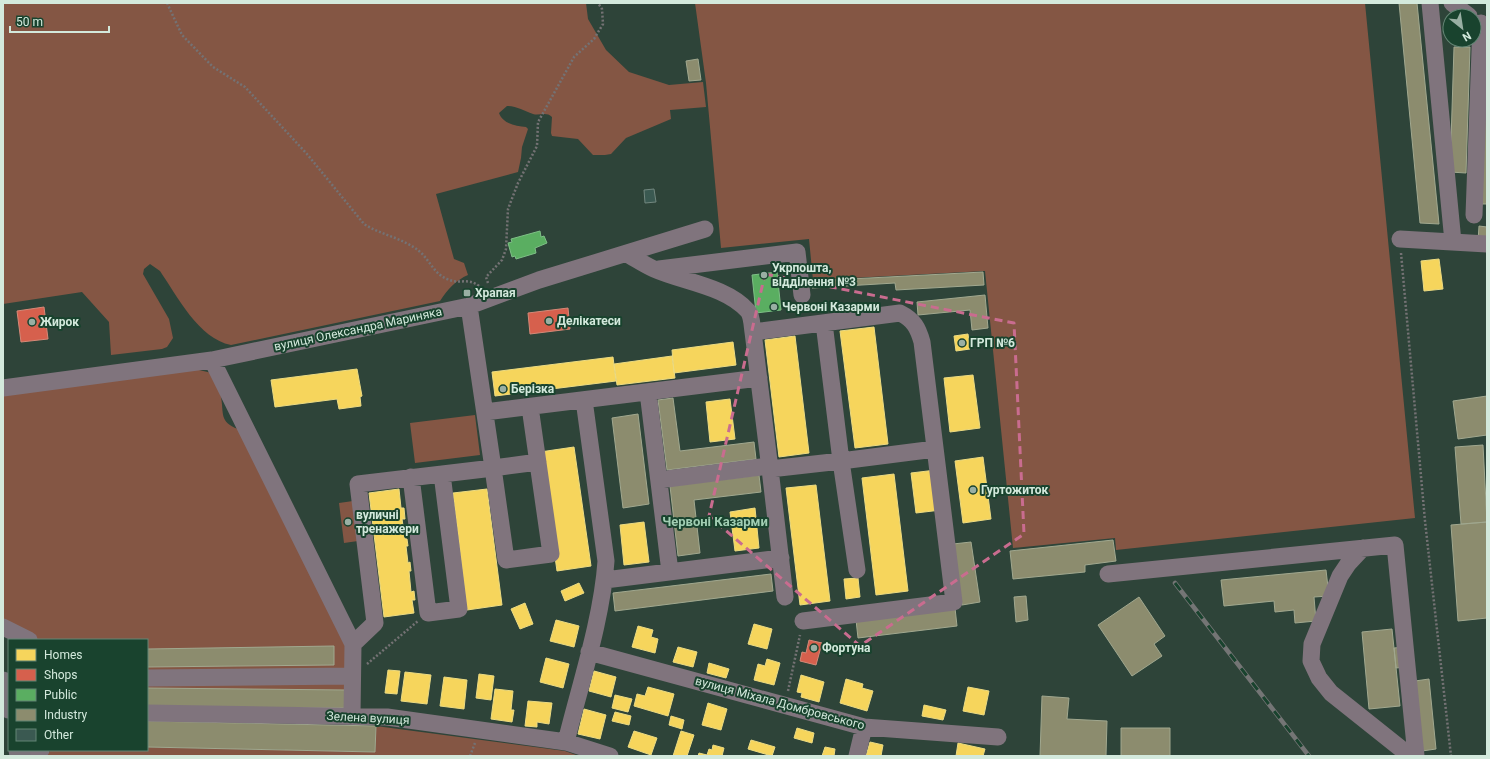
<svg xmlns="http://www.w3.org/2000/svg" width="1490" height="759" viewBox="0 0 1490 759" font-family="Roboto,sans-serif">
<style>
.green{fill:#845644}
.homes{fill:#f6d55c;stroke:#ecdb82}
.shops{fill:#d6604d;stroke:#d58978}
.public{fill:#5aae61;stroke:#7ec086}
.industry{fill:#8c8c6e;stroke:#a1a88f}
.building{fill:#3a5951;stroke:#72877f}
.lines{fill:none;stroke-linecap:round;stroke-linejoin:round}
.path{stroke:#747274;stroke-width:2.5;stroke-dasharray:2 2;stroke-linecap:butt}
.minor{stroke:#80747d;stroke-width:17}
.major{stroke:#7a737a;stroke-width:21}
.rail-casing{stroke:#747575;stroke-width:4.5}
.rail{stroke:#19432e;stroke-width:3;stroke-dasharray:9;stroke-linecap:butt}
.marked{fill:none;stroke:#c96c8f;stroke-width:3;stroke-dasharray:8 5;stroke-linejoin:round}
.poi-dot{fill:#99afa3;stroke:#19432e;stroke-width:1.5}
.labels{text-anchor:middle;stroke-width:4;stroke-linejoin:round;paint-order:stroke}
.poi-label{font-size:12px;font-weight:bold;fill:#d3e9dc;stroke:#19432e;text-anchor:start}
.street-label{font-size:12px;fill:#d3e9dc;stroke:#19432e}
.neighbourhood-label{font-size:13px;font-weight:bold;fill:#a1ceb3;stroke:#19432e}
</style>
<rect width="100%" height="100%" fill="#2e4439"/>
<!-- green -->
<path class="green" d="M3,3h583l2,16 18,31 23,22 40,13 34,-3 3,25 -36,3 1,9 -45,19 -15,16 -6,1h-12l-15,-16 -26,-3 -1,-3 1,-16c-6,-6 -12,-1 -19,-3 -9,-3 -16,-8 -26,-8l-8,7c4,11 17,13 27,14l2,2 -6,18 -1,11 -3,14 -82,22 18,65 10,4 4,12c-12,5 -21,15 -28,26l-209,44c-32,-6 -54,-49 -71,-74l-10,-7 -6,5 -1,5 26,45 4,19 -6,9 -5,2 -51,6 -2,-33 -27,-30 -79,12z
M695,3h670l50,515 -299,32 -1,-12 -102,10 -28,-277 -172,9 -4,-41 -88,9 -15,-165z
M190,368l22,5c3,8 8,16 9,24 3,16 -2,25 17,32l110,213 -1,66 -200,-1v-67h-109l-24,-14 -11,-4v-226z
M475,415l5,40 -65,8 -5,-40z
M353,501l5,40 -14,2 -5,-40z
M376,726l189,25 14,5h-534l6,-6h96v-3l228,5z"/>
<!-- homes -->
<path class="homes" d="M1439,259l4,30 -19,2 -3,-30z
M874,327l14,117 -33,4 -15,-117z
M968,334l2,15 -14,2 -2,-15z
M795,336l14,117 -30,4 -14,-117z
M733,342l3,23 -62,8 -2,-23z
M672,356l3,22 -58,7 -3,-21z
M613,357l3,24 -121,15 -3,-24z
M357,369l5,27 -2,1 1,9 -22,3 -2,-10 -62,8 -4,-27z
M973,375l7,53 -30,4 -6,-54z
M730,399l5,40 -25,3 -4,-40z
M574,447l17,119 -34,5 -17,-119z
M983,457l8,62 -28,4 -8,-62z
M936,470l5,40 -25,3 -5,-40z
M894,474l14,117 -32,4 -14,-117z
M816,485l14,116 -30,4 -14,-117z
M399,489l2,19h3l1,11h-3l3,20h2l1,7h-2l2,17 2,-1 1,9h-2l2,21 3,-1 1,9h-3l2,13 -30,4 -15,-124z
M487,489l15,116 -35,5 -14,-117z
M755,508l4,40 -24,3 -5,-39z
M644,522l5,40 -25,3 -4,-40z
M858,578l2,19 -14,2 -2,-20z
M579,583l5,10 -19,8 -4,-10z
M525,603l8,21 -13,5 -9,-20z
M556,620l23,6 -5,21 -24,-6z
M754,624l18,5 -5,20 -19,-5z
M638,626l15,4 -2,7 7,2 -3,14 -23,-6z
M678,647l19,5 -4,15 -20,-5z
M546,658l23,6 -6,24 -23,-6z
M767,659l13,4 -6,22 -20,-5 4,-16 7,2z
M709,663l20,6 -3,9 -19,-5z
M388,670l12,1 -3,23 -12,-1z
M594,671l22,6 -5,20 -22,-6z
M405,672l26,3 -4,29 -26,-3z
M479,674l15,2 -3,24 -15,-2z
M801,675l23,7 -5,20 -18,-5 1,-4 -5,-1z
M444,677l23,3 -3,29 -24,-3z
M846,679l17,5 -1,4 11,3 -6,20 -27,-8z
M648,687l26,7 -6,22 -34,-10 3,-12 8,2z
M968,687l21,4 -5,24 -21,-4z
M495,689l18,2 -2,19h3l-2,12 -21,-3z
M615,695l17,4 -4,13 -16,-4z
M528,701l24,2 -3,21 -12,-2v5l-12,-1z
M708,703l19,6 -6,21 -19,-5z
M924,705l22,5 -3,10 -21,-4z
M584,709l22,6 -6,24 -22,-5z
M615,712l16,4 -2,9 -17,-4z
M671,716l13,4 -2,9 -13,-4z
M797,728l17,5 -2,10 -18,-5z
M634,731l23,7 -6,17 -23,-8z
M681,731l13,4 -7,21h-14z
M751,740l24,7 -3,9 -24,-7z
M870,742l13,3 -2,11h-15z
M958,743l27,6 -2,7h-27z
M713,745l11,3 -2,8h-24l1,-3 8,2 2,-6 3,1z
M825,747l10,2 -1,7h-12z"/>
<!-- shops -->
<path class="shops" d="M44,307l4,32 -27,3 -4,-31z
M568,308l2,21 -40,5 -2,-21z
M809,640l13,3 -6,22 -16,-4 2,-9 4,1z"/>
<!-- public -->
<path class="public" d="M540,231l1,6 3,-1 3,7 -12,5 1,5 -20,6 -1,-3 -3,1 -4,-14 4,-1 -1,-3z
M777,272l4,38 -25,3 -4,-38z"/>
<!-- industry -->
<path class="industry" d="M1399,3h18l22,221 -19,-1z
M1454,47h16l-4,126 -16,-1z
M1487,48v156h-7z
M698,59l3,21 -12,1 -3,-20z
M1479,226l8,1v14h-9z
M983,272l1,13 -88,5 -1,-7 -83,5v-7z
M985,295l3,33 -16,2 -2,-20 -52,5 -1,-13z
M1487,396v39l-29,4 -5,-38z
M673,398l7,53 74,-9 2,17 -89,11 -9,-70z
M638,414l11,90 -26,4 -11,-90z
M1483,445l4,77 -26,2 -6,-77z
M759,475l2,17 -67,8 6,53 -22,3 -8,-70z
M1487,522v96l-29,3 -7,-96z
M1113,540l3,21 -31,4v7l-72,7 -3,-28z
M971,542l9,60 -18,3 -9,-61z
M1326,570l3,26 -15,1 2,24 -21,2 -1,-13 -19,2 -1,-11 -50,5 -3,-26z
M771,574l2,17 -158,20 -2,-18z
M1026,596l2,24 -12,2 -2,-25z
M1139,597l26,39 -11,8 8,12 -30,20 -34,-51z
M955,608l2,18 -99,12 -2,-18z
M1392,629l8,77 -31,3 -7,-77z
M334,646v19l-187,2v-18z
M1404,647l2,20 -10,1 -2,-20z
M1429,679l7,70 -14,2 -7,-70z
M147,688l200,2v18l-200,-1z
M1042,696l27,2 -2,21 40,2 -1,35h-66z
M147,721l229,5 -1,26 -228,-5z
M1121,728h49v28h-49z"/>
<!-- building -->
<path class="building" d="M654,189l2,13 -11,1 -1,-13z"/>
<g class="lines">
<!-- path -->
<path class="path" d="M167,3l15,32 31,32 32,20 62,67 57,70c17,11 39,14 55,27 10,8 15,23 28,28 12,6 20,-2 32,7
M1401,253l24,268 26,235
M488,283l-2,-6 16,-17 4,-11 2,-40 10,-26 19,-37 1,-24 36,-65 20,-18 9,-15 -1,-15 -4,-6
M367,664l51,-43
M788,691l12,-56
M470,756l5,-13"/>
<!-- minor -->
<path class="minor" d="M1430,3l23,239
M1452,3l17,13
M1474,215l7,-192
M1400,239l87,5
M627,254c9,5 18,11 27,15 29,13 72,17 94,42 4,5 4,15 5,21l147,-19c14,7 18,15 22,29l32,260 -151,19
M659,269l138,-17 5,43
M824,323l17,138 94,-12
M753,332l17,137 71,-8 16,109
M212,360l141,284 -1,72
M3,388l209,-28 257,-54 70,-26 166,-51
M648,392l22,180
M530,407l21,147 -45,6 -13,-92 45,-6
M485,412l274,-34
M770,469l15,128
M411,477l17,136 31,-4 -17,-135
M659,480l110,-14
M1363,548l-15,16 -8,12 -28,68 -1,17 8,17 12,15 79,63
M1108,574l287,-29 21,211
M605,580l176,-22
M3,627l26,13
M353,644l22,-21 -17,-139 135,-16 -24,-162
M589,652l275,75 134,10
M147,678l205,-2
M147,713l240,4 179,25 44,14
M566,742c14,-57 36,-123 40,-181l-22,-161
M36,756l5,-6
M857,756l7,-29"/>
<!-- major -->
<path class="major" d="M3,682l6,26
M19,750l1,6"/>
<!-- rail casing -->
<g class="rail-casing">
<path id="rail" d="M1175,583l134,173"/>
</g>
<!-- rail -->
<use href="#rail" class="rail"/>
</g>
<!-- marked area -->
<path class="marked" d="M765,274l249,49 10,211 -164,112 -151,-130z"/>
<!-- markers -->
<g class="poi-dot">
<circle cx="764" cy="275" r="4"/>
<rect x="463" y="289" width="8" height="8" rx="2"/>
<circle cx="774" cy="307" r="4"/>
<circle cx="549" cy="321" r="4"/>
<circle cx="32" cy="322" r="4"/>
<circle cx="962" cy="343" r="4"/>
<circle cx="503" cy="389" r="4"/>
<circle cx="973" cy="490" r="4"/>
<circle cx="348" cy="522" r="4"/>
<circle cx="814" cy="648" r="4"/>
</g>
<g class="labels">
<!-- poi labels -->
<g class="poi-label">
<text x="772" y="272">Укрпошта,<tspan x="772" dy="14">відділення №3</tspan></text>
<text x="475" y="297">Храпая</text>
<text x="782" y="311">Червоні Казарми</text>
<text x="557" y="325">Делікатеси</text>
<text x="40" y="326">Жирок</text>
<text x="970" y="347">ГРП №6</text>
<text x="511" y="393">Берізка</text>
<text x="981" y="494">Гуртожиток</text>
<text x="356" y="519">вуличні<tspan x="356" dy="14">тренажери</tspan></text>
<text x="822" y="652">Фортуна</text>
</g>
<!-- street labels -->
<g class="street-label">
<text transform="translate(358 329) rotate(-12)" y="4">вулиця Олександра Мариняка</text>
<text transform="translate(780 703) rotate(15)" y="4">вулиця Міхала Домбровського</text>
<text transform="translate(368 718) rotate(3)" y="4">Зелена вулиця</text>
</g>
<!-- neighbourhood labels -->
<g class="neighbourhood-label">
<text x="715" y="526">Червоні Казарми</text>
</g>
</g>
<!-- border -->
<rect width="1490" height="759" fill="none" stroke="#d3e9dc" stroke-width="8"/>
<!-- legend -->
<rect x="8" y="639" width="140" height="112" fill="#19432e" stroke="#638574"/>
<rect x="16" y="649" width="20" height="12" fill="#f6d55c" stroke="#638574"/>
<text x="44" y="659" font-size="12" fill="#d3e9dc">Homes</text>
<rect x="16" y="669" width="20" height="12" fill="#d6604d" stroke="#638574"/>
<text x="44" y="679" font-size="12" fill="#d3e9dc">Shops</text>
<rect x="16" y="689" width="20" height="12" fill="#5aae61" stroke="#638574"/>
<text x="44" y="699" font-size="12" fill="#d3e9dc">Public</text>
<rect x="16" y="709" width="20" height="12" fill="#8c8c6e" stroke="#638574"/>
<text x="44" y="719" font-size="12" fill="#d3e9dc">Industry</text>
<rect x="16" y="729" width="20" height="12" fill="#3a5951" stroke="#638574"/>
<text x="44" y="739" font-size="12" fill="#d3e9dc">Other</text>
<!-- north arrow -->
<g transform="translate(1462 28) rotate(150)"><circle r="19" fill="#19432e" stroke="#638574"/>
<path d="M0-3L7 15L0 10L-7 15Z" fill="#99afa3"/>
<text y="-6" font-size="11" font-weight="bold" text-anchor="middle" fill="#d3e9dc">N</text>
</g>
<!-- scale -->
<path d="M10 26v6h99v-6" fill="none" stroke="#d3e9dc" stroke-width="2"/>
<text x="16" y="26" font-size="12" fill="#d3e9dc" stroke="#19432e" stroke-width="3" paint-order="stroke">50 m</text>
</svg>
